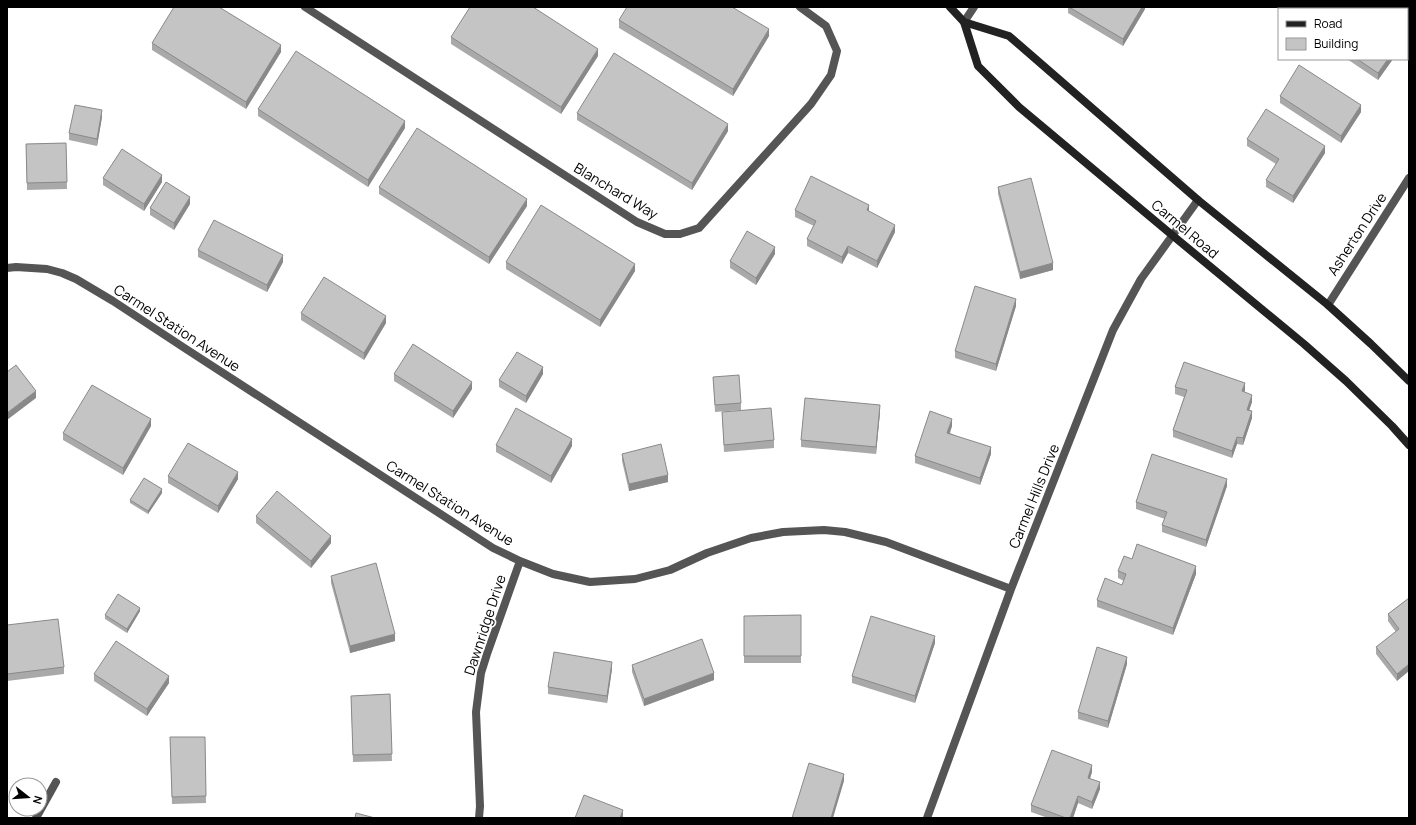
<svg xmlns="http://www.w3.org/2000/svg" width="1416" height="825" viewBox="0 0 1416 825" font-family="Manrope,sans-serif">
<style>
.lines{fill:none;stroke-linecap:round;stroke-linejoin:round}
.minor{stroke:#555;stroke-width:8}
.secondary{stroke:#222;stroke-width:8}
.wall{fill:#a9a9a9}
.shaded-wall{fill:#898989}
.building{fill:#c4c4c4;stroke:#898989}
.labels{text-anchor:middle;stroke-width:3.5;stroke-linejoin:round;paint-order:stroke}
.street-label{font-size:14px;fill:#000;stroke:#fff}
</style>
<rect width="100%" height="100%" fill="#fff"/>
<g class="lines">
<!-- minor -->
<path class="minor" d="M305,7l332,215 28,12h15l19,-6 112,-124 20,-29 6,-24 -11,-25 -26,-19
M964,22l10,-15
M7,268l9,-1 31,2 15,4 14,6 37,22 73,48 307,199 27,13 33,13 37,8 45,-3 35,-9 37,-17 44,-15 32,-6 41,-2 21,2 41,10 125,47
M1328,305l81,-127
M36,818l20,-36
M479,818l1,-12 -4,-94 5,-39 6,-19 33,-93
M927,818l84,-229 102,-259 28,-51 57,-79"/>
<!-- secondary -->
<path class="secondary" d="M950,7l14,15 14,44 41,41 153,128 132,109 42,37 46,45 17,19
M964,22l45,14 189,164 130,105 43,39 38,37"/>
</g>
<!-- wall -->
<path class="wall" d="M1068,7h77v2l-22,37 -55,-33z
M619,20l150,16 -36,60 -114,-68z
M451,37l147,19 -37,58 -110,-70z
M152,43l129,9 -35,57 -94,-59z
M1347,59h46l-15,21z
M1280,96l81,16 -20,31 -61,-40z
M258,109l147,19 -37,59 -110,-71z
M577,113l151,18 -36,59 -115,-70z
M102,117l-5,29 -28,-6v-7z
M1247,139l78,14 -32,50 -27,-16v-7l10,-16 -29,-18z
M66,143l1,46 -40,1 -1,-46z
M103,178l59,4 -18,29 -41,-26z
M379,187l148,19 -38,58 -110,-70z
M998,187l55,83 -33,9 -22,-85z
M190,204l-16,26 -24,-15v-7z
M795,210l74,2 26,20 -18,36 -29,-15 -6,11 -35,-18v-7l7,-13 -19,-9z
M198,250l85,12 -16,30 -69,-35z
M775,254l-19,31 -26,-17v-7z
M506,262l129,9 -35,56 -94,-58z
M1016,306l-20,65 -41,-13v-7z
M301,313l85,10 -22,37 -63,-40z
M394,374l78,15 -19,29 -59,-37z
M543,374l-17,29 -27,-16v-7z
M713,377l28,26v7l-26,2z
M1175,387l70,3 -1,2 8,10 -3,8 3,8 -9,27 -6,-1 -5,14 -59,-21v-7l11,-33 -9,-3z
M722,412l52,28v8l-50,4z
M880,412l-4,42 -75,-7v-7z
M151,426l-28,49 -60,-35v-7z
M952,426l-2,7 41,21 -11,31 -65,-22v-7z
M496,445l76,1 -21,37 -55,-31z
M622,454l46,28 -39,9 -7,-30z
M168,476l70,3 -20,34 -50,-30z
M1227,486l-21,61 -44,-15v-7l3,-6 -29,-10v-7z
M162,493l-14,21 -18,-11v-3z
M256,516l75,27 -20,25 -55,-45z
M1132,559l64,15 -23,61 -76,-28v-7l25,-15 2,-4 -6,-3v-7z
M331,576l64,65 -45,12 -19,-70z
M1409,598l-12,83 -21,-27v-7l20,-15 -8,-11v-7z
M140,611l-13,22 -22,-14v-4z
M801,615v48h-57v-47z
M7,625l57,42v7l-57,7z
M935,643l-20,60 -63,-20v-7z
M1127,664l-19,64 -30,-9v-7z
M632,665l82,15 -70,26 -12,-34z
M612,669l-5,34 -59,-9v-7z
M94,674l75,9 -22,33 -53,-35z
M390,694l2,67 -39,1 -2,-66z
M170,737h35l1,66 -34,1z
M1092,772l-2,6 10,11 -8,20 -14,-6 -5,15h-25l-17,-6v-7z"/>
<!-- shaded-wall -->
<path class="shaded-wall" d="M1142,7h3v2l-22,37v-7z
M769,29v7l-36,60v-7z
M281,45v7l-35,57v-7z
M598,49v7l-37,58v-7z
M1388,59h5l-15,21v-7z
M1361,105v7l-20,31v-7z
M102,110v7l-5,29v-7z
M405,121v7l-37,59v-7z
M728,124v7l-36,59v-7z
M1325,146v7l-32,50v-7z
M162,175v7l-18,29v-7z
M190,197v7l-16,26v-7z
M527,199v7l-38,58v-7z
M869,205v7l-2,-2z
M895,225v7l-18,36v-7z
M848,246v7l-6,11v-7z
M775,247v7l-19,31v-7z
M283,255v7l-16,30v-7z
M1053,263v7l-33,9v-7z
M635,264v7l-35,56v-7z
M1016,299v7l-20,65v-7z
M386,316v7l-22,37v-7z
M543,367v7l-17,29v-7z
M472,382v7l-19,29v-7z
M1245,383v7l-3,8v-7z
M36,391v7l-29,22v-7z
M1252,395v7l-5,15v-7z
M880,405v7l-4,42v-7z
M1252,411v7l-9,27v-7z
M151,419v7l-28,49v-7z
M952,419v7l-5,14v-7z
M1237,437v7l-5,14v-7z
M572,439v7l-21,37v-7z
M991,447v7l-11,31v-7z
M238,472v7l-20,34v-7z
M668,475v7l-39,9v-7z
M1227,479v7l-21,61v-7z
M162,489v4l-14,21v-3z
M331,536v7l-20,25v-7z
M1196,566v8l-23,61v-7z
M140,608v3l-13,22v-4z
M395,634v7l-45,12v-7z
M935,636v7l-20,60v-7z
M1127,657v7l-19,64v-7z
M612,662v7l-5,34v-7z
M1409,664v7l-12,10v-7z
M714,673v7l-70,26v-7z
M169,676v7l-22,33v-7z
M1092,765v7l-4,13v-7z
M844,774v7l-11,37h-2z
M1100,782v7l-8,20v-7z
M1078,796v7l-5,15h-3z
M623,810v7l-1,1h-2z"/>
<!-- building -->
<path class="building" d="M174,7h45l62,38 -35,57 -94,-59z
M470,7h63l65,42 -37,58 -110,-70z
M627,7h105l37,22 -36,60 -114,-69z
M1069,7h73l-19,32z
M1358,7h28l3,2h-32z
M296,51l109,70 -37,59 -110,-71z
M614,53l114,71 -36,59 -115,-70z
M1357,59h31l-10,14z
M1299,65l62,40 -20,31 -61,-40z
M75,105l27,5 -5,29 -28,-6z
M1266,109l59,37 -32,50 -27,-16 13,-21 -32,-20z
M417,128l110,71 -38,58 -110,-70z
M66,143l1,39 -40,1 -1,-39z
M122,149l40,26 -18,29 -41,-26z
M811,176l58,29 -2,5 28,15 -18,36 -29,-15 -6,11 -35,-18 9,-18 -21,-11z
M1031,178l22,85 -33,9 -22,-85z
M166,182l24,15 -16,26 -24,-15z
M541,205l94,59 -35,56 -94,-58z
M214,220l69,35 -16,30 -69,-35z
M747,231l28,16 -19,31 -26,-17z
M324,277l62,39 -22,37 -63,-40z
M975,286l41,13 -20,65 -41,-13z
M413,344l59,38 -19,29 -59,-37z
M517,352l26,15 -17,29 -27,-16z
M1184,362l61,21 -3,8 10,4 -5,15 5,1 -9,27 -6,-1 -5,14 -59,-21 14,-40 -12,-3z
M16,365l20,26 -29,22v-41z
M739,375l2,28 -26,2 -2,-28z
M92,385l59,34 -28,49 -60,-35z
M805,398l75,7 -4,42 -75,-7z
M516,408l56,31 -21,37 -55,-31z
M771,408l3,32 -50,5 -2,-33z
M930,411l22,8 -5,14 44,14 -11,31 -65,-22z
M188,443l50,29 -20,34 -50,-30z
M661,444l7,31 -39,9 -7,-30z
M1152,454l75,25 -21,61 -44,-15 5,-13 -31,-10z
M144,478l18,11 -14,22 -18,-11z
M277,491l54,45 -20,25 -55,-45z
M1137,544l59,22 -23,62 -76,-28 8,-22 17,7 4,-11 -8,-3 6,-15 8,3z
M376,563l19,71 -45,12 -19,-70z
M118,594l22,14 -13,21 -22,-14z
M1409,598v66l-12,10 -21,-27 23,-18 -11,-15z
M801,615v41h-57v-40z
M871,616l64,20 -20,60 -63,-20z
M58,619l6,48 -57,7v-49z
M702,639l12,34 -70,26 -12,-34z
M116,641l53,35 -22,33 -53,-35z
M1097,647l30,10 -19,64 -30,-9z
M554,652l58,10 -5,34 -59,-9z
M390,694l2,60 -39,1 -2,-59z
M170,737h35l1,59 -34,1z
M1052,750l40,15 -4,13 12,4 -8,20 -14,-6 -8,22h-4l-35,-13z
M809,763l35,11 -13,44h-39z
M584,795l39,15 -3,8h-45z
M356,813l19,5h-20z"/>
<g class="labels">
<!-- street labels -->
<g class="street-label">
<text transform="translate(616 191) rotate(31)" y="5">Blanchard Way</text>
<text transform="translate(1185 229) rotate(40)" y="5">Carmel Road</text>
<text transform="translate(1357 234) rotate(-57)" y="5">Asherton Drive</text>
<text transform="translate(177 328) rotate(33)" y="5">Carmel Station Avenue</text>
<text transform="translate(1034 496) rotate(-68)" y="5">Carmel Hills Drive</text>
<text transform="translate(450 503) rotate(32)" y="5">Carmel Station Avenue</text>
<text transform="translate(485 625) rotate(-72)" y="5">Dawnridge Drive</text>
</g>
</g>
<!-- border -->
<rect width="1416" height="825" fill="none" stroke="#000000" stroke-width="16"/>
<!-- legend -->
<rect x="1278" y="8" width="130" height="52" fill="#ffffff" stroke="#999999"/>
<rect x="1286" y="21" width="20" height="6" fill="#222222" stroke="#999999"/>
<text x="1314" y="28" font-size="12" fill="#000000">Road</text>
<rect x="1286" y="38" width="20" height="12" fill="#c4c4c4" stroke="#999999"/>
<text x="1314" y="48" font-size="12" fill="#000000">Building</text>
<!-- north arrow -->
<g transform="translate(28 797) rotate(107)"><circle r="19" fill="#ffffff" stroke="#999999"/>
<path d="M0-3L7 15L0 10L-7 15Z" fill="#000000"/>
<text y="-6" font-size="11" font-weight="bold" text-anchor="middle" fill="#000000">N</text>
</g>
</svg>
